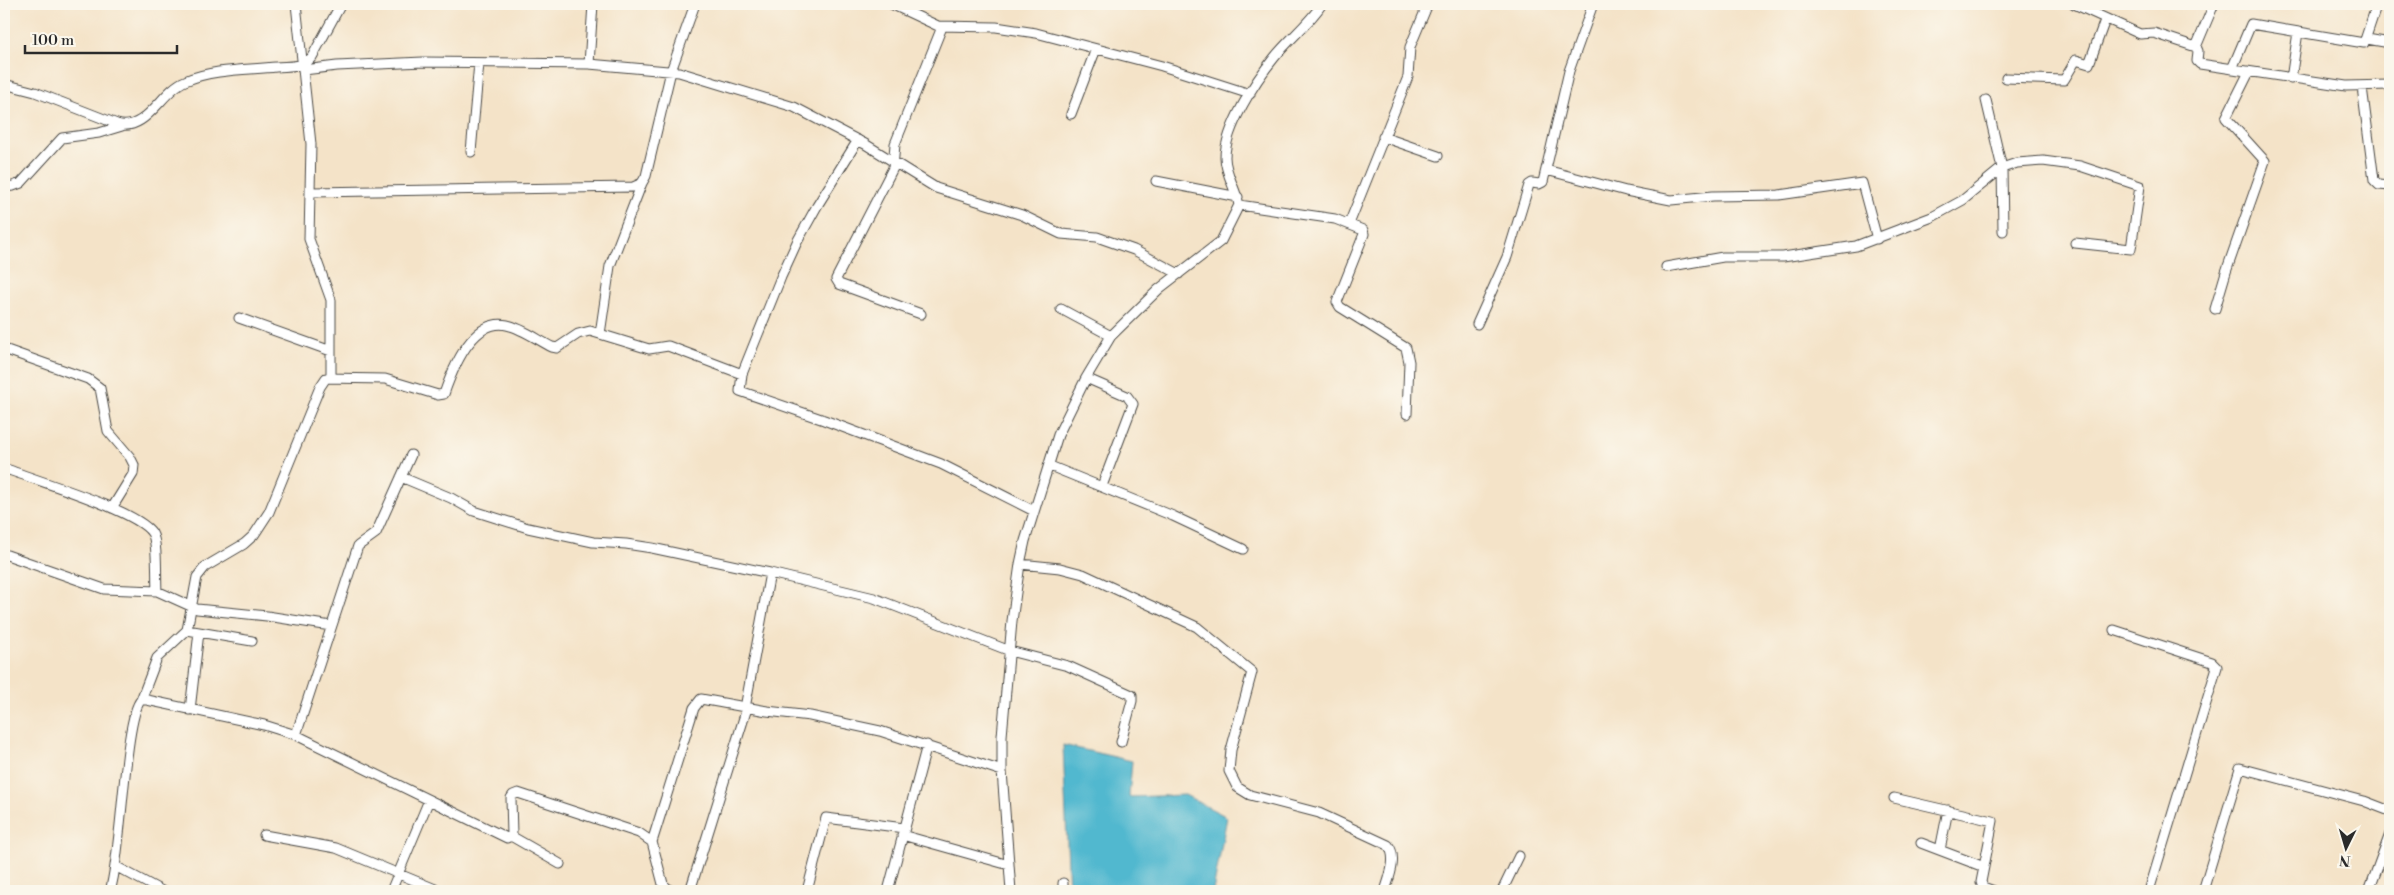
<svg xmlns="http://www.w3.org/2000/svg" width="2394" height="895" viewBox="0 0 2394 895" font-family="'Libre Bodoni',serif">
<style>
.water{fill:#51b8cf;stroke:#3e727d}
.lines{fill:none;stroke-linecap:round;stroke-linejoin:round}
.minor-casing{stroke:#494743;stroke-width:11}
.minor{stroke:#fff;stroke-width:9}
</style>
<rect width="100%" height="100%" fill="#fbf7ec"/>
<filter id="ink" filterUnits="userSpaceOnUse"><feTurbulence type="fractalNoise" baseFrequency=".02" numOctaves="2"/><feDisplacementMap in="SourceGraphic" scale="10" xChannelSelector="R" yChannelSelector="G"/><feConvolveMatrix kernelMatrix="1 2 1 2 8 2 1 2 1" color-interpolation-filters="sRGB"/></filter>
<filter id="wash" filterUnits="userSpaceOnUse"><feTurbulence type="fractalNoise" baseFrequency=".0096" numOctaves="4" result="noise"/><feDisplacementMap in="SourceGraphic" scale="20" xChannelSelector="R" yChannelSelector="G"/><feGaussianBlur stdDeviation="1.12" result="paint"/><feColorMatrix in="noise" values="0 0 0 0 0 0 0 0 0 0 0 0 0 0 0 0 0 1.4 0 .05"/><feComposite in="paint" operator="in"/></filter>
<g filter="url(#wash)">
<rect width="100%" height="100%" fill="#f4e3c8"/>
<!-- water -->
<path class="water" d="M1063,745l69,16 -3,36 56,-2 42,22 -14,74h-144z"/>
</g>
<g filter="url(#ink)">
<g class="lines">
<!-- minor casing -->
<g class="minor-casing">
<path id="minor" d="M296,4l15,140 -2,95 22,61v77
M891,4l47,22 58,1 40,6 126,33 88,28
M2074,4l66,30 14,-1 42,14 2,4 -1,10 3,3 146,22 44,-1
M2367,39l23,4
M2196,47l18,-43
M589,64l4,-60
M2232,69l19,-45 113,19 13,-39
M304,70l33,-4 86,-4 166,2 90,8 115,35 71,37 71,44 86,27 39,19 36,3 37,13 45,24
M2006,78l58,2 12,-20 13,4 16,-44
M2291,79l7,-47
M4,84l31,8 82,32c29,9 45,-34 68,-43 28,-12 61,-11 91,-14 10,-1 21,0 30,-4l6,-6 29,-53
M2362,87l12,93 5,5 11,1
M1986,100l16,68 1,63
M1071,114l25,-65
M1383,137l55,19
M858,140l-41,66 -20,36 -16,35 -39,97 -2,17 84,29 117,44 93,47
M471,152l8,-89
M1546,170l80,21 45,9 42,-4 66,-1 83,-12 15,56
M1156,181l82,16
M4,187l9,-1 8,-3 41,-45 37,-5 23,-7
M312,192l321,-5 9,-4 4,-7 25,-105 24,-67
M1239,205l96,14 28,11 1,4 -27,68 3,5 66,41 3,14 -2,52
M1349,224l59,-147 2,-30 18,-43
M1666,267l57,-10h60l73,-11 76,-29 31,-17 39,-32 15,-5 26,-2 37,5 60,20 -9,63 -56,-6
M1061,309l50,27
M2215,309l11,-37 39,-111 -39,-43 23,-46
M921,314l-82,-30 -3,-5 57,-111 2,-24 47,-117
M239,318l92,33
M1477,324l30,-67 22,-72 3,-2 7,1 4,-2 26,-111 24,-67
M600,334l10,-68 32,-83
M4,349l84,30 12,9 8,43 22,26 4,8 -1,9 -21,34
M1086,378l41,18 6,8 -31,82
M1050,466l123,50 70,33
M4,468c30,12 133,42 148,65 6,10 4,45 5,58
M401,477l50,21 23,13 54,17 65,14 33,2 26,4 118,25 104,25 136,53 58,15 64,29v6l-11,41
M4,554l100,35 53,2 40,18 70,7 64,10
M1020,564l40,4 23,6 114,53 55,45 -21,78 -2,21 8,16 13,8 69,18 69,32c10,12 1,33 -3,46
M187,630l65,11
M2114,630l98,32 5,5 -68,224
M141,700l16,-42 30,-28 10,-53 8,-10 39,-23 10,-9 15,-23 51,-125 6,-9 59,1 53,16 6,-1c9,-26 29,-76 63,-69 15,3 31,15 45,22l5,1 21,-14 12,-3 59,18 19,-3 74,28
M745,708l25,-135
M190,710l9,-78
M296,735l62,-189 18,-13 35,-78
M1894,798l99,23 -12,61 2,5 11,4
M264,835l72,13 104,43
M902,835l107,30
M511,836l49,28
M652,842l42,-134 7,-9 66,12 43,5 70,15 122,40
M1921,843l63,24
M1940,850l8,-40
M117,867l45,24
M1063,883v8
M4,890l2,1
M110,891c12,-37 14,-173 31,-191h6l117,25 32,10 211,103 5,-3 -1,-37 2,-3 5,-2 121,40 13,9 11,42 7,7
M391,891l38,-91
M690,891l57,-183
M807,891l19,-73 78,10
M888,891l39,-146
M1011,891l-9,-120v-35l10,-115 8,-57 5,-23 33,-106 28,-57 25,-42 48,-47 62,-48 18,-36c-3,-16 -14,-32 -14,-48 0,-29 31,-77 49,-99 15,-19 34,-33 48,-54
M1502,891l17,-35
M2203,891l37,-123 124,33 26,10
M2369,891l21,-57"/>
</g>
<!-- minor -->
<use href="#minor" class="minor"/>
</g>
</g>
<!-- margin -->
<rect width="2394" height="895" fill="none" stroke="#fbf7ec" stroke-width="20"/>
<!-- north arrow -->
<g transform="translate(2346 848) rotate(185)" stroke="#fbf7ec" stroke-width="4" paint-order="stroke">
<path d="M0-4L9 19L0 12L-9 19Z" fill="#2b2b2b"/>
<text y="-8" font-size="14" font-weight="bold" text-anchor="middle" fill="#2b2b2b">N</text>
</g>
<!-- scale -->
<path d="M25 45v8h152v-8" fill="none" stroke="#2b2b2b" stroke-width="2.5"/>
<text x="32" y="45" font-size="15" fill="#2b2b2b" stroke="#fbf7ec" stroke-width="4" paint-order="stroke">100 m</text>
</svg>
